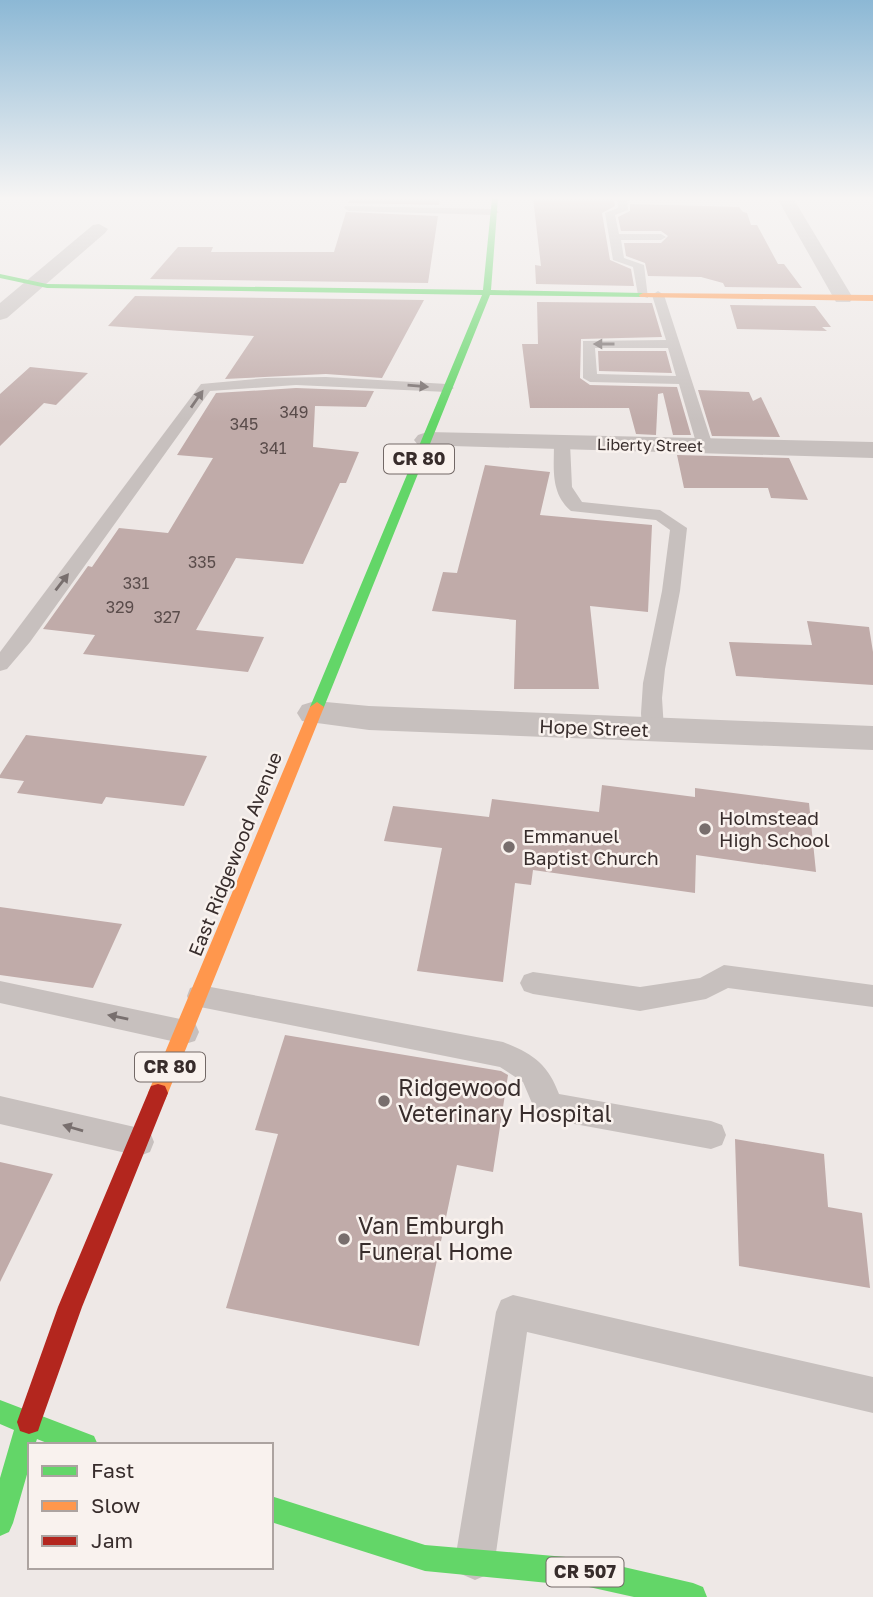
<svg xmlns="http://www.w3.org/2000/svg" width="873" height="1597" viewBox="0 0 873 1597" font-family="'Golos Text',sans-serif">
<style>
.building{fill:#c0aba9}
.lines{fill:none;stroke-linecap:round;stroke-linejoin:round}
.lane{fill:#c7c0be;fill-rule:evenodd}
.street{fill:#c7c0be;fill-rule:evenodd}
.fast{fill:#63d668;fill-rule:evenodd}
.slow{fill:#ff974d;fill-rule:evenodd}
.jam{fill:#b3261e;fill-rule:evenodd}
.oneway{fill:#786f6e}
.poi-dot{fill:#786e6d;stroke:#f9f2ee;stroke-width:2.5}
.labels{text-anchor:middle;stroke-width:5;stroke-linejoin:round;paint-order:stroke}
.number-label{font-size:16px;fill:#5a4c4b}
.far-street-label{font-size:16px;fill:#382d2c;stroke:#f9f2ee}
.shield{fill:#f9f2ee;stroke:#726866;stroke-width:2}
.shield-label{font-size:18px;font-weight:bold;fill:#382d2c}
.street-label{font-size:19px;fill:#382d2c;stroke:#f9f2ee}
.poi-label{font-size:19px;fill:#382d2c;stroke:#f9f2ee;text-anchor:start}
.near-poi-label{font-size:23px;fill:#382d2c;stroke:#f9f2ee;text-anchor:start}
</style>
<rect width="100%" height="100%" fill="#eee8e6"/>
<!-- building -->
<path class="building" d="M350,198h90l-1,7 -91,-2z
M533,198l81,1 1,7 -13,7 8,47 21,9 3,17 -98,-2 -1,-19 6,1z
M630,204l109,3 4,5 4,1 4,12h6l21,39h6l18,24 -77,-1 -2,-4 -22,-6 -53,-1 -3,-13 -19,-7 -2,-13h37l7,-7 -7,-5h-40l-3,-14 12,-6z
M346,212l92,4 -10,67 -278,-4 28,-32h35l-2,5h123z
M135,296l289,4 -42,78 -56,-4 -101,5 29,-43 -146,-10z
M537,302l115,1 10,34 -81,2 -1,39 10,7 87,2 14,48h-18l-10,-42 -5,1 -2,41 -20,-1 -7,-26h-99l-8,-64h16z
M730,305l85,1 16,21h-9l5,4 -90,-2z
M598,351h68l6,22 -73,-2z
M30,367l58,6 -32,32 -12,-2 -44,43v-52z
M296,388l78,3 -8,16 -51,-1 -2,41 46,5 -13,31h-6l-37,81 -67,-6 -40,72 68,7 -16,35 -165,-18 12,-19 -52,-6 45,-63 4,1 27,-39 49,5 45,-75 -36,-3 39,-62z
M698,390l51,2 4,9 8,-4 19,40 -68,-1z
M677,455l112,3 19,42 -37,-2 -3,-10h-84z
M485,465l65,7 -10,43 112,10 -4,87 -58,-6 9,83h-85l2,-69 -84,-9 11,-39 14,1z
M807,621l62,6 4,25v33l-137,-9 -7,-34 83,3z
M26,735l181,21 -23,50 -78,-9 -4,7 -85,-11 7,-12 -24,-3v-3z
M602,785l93,12v-9l114,15 7,69 -120,-17 -1,38 -162,-23 -2,15 -16,-2 -12,99 -86,-11 25,-123 -58,-7 9,-35 96,11 3,-18 107,13z
M0,907l86,12 36,5 -29,64 -93,-13z
M285,1035l216,36 7,4 -15,97 -36,-7 -38,181 -193,-38 52,-174 -23,-4z
M735,1139l89,15 4,53 34,6 8,75 -131,-22z
M0,1162l53,12 -53,108z"/>
<g class="lines">
<!-- lane -->
<path class="lane" d="M617,198h10l1,12 -13,5 4,19h42l5,3 -5,3h-40l3,18 20,7 4,33 -10,-3 -5,-28 -20,-7 -8,-47 13,-5z
M345,206l149,3 5,3 -5,3 -145,-4 -5,-3z
M658,291l6,4 49,151 -3,3h-10l-3,-3 -18,-62 -89,-2 -7,-4v-37l83,-1 -14,-45zM595,348h73l8,28 -79,-2z
M326,377l121,7 7,4 -7,4 -151,-7 -86,6 -180,251 -23,27 -7,2v-19l201,-268 65,-6z
M562,438l8,5 2,44 10,15 78,8 27,18 -7,63 -15,78 -3,29 2,32 -3,5h-16l-3,-5 -1,-17 2,-30 19,-92 8,-61 -14,-10 -85,-9c-21,-18 -17,-43 -17,-68z
M724,965l149,20v22l-145,-19 -22,11 -66,12 -107,-17 -9,-3 -4,-8 4,-8 9,-3 107,15 60,-9z
M0,981l185,39 10,3 4,9 -4,9 -10,3 -185,-41z
M200,985l303,57c29,11 45,22 56,52l152,27 11,4 4,10 -4,10 -11,4 -164,-30 -10,-4 -14,-33 -23,-15 -300,-60 -10,-3 -3,-8 3,-8z
M0,1096l139,32 11,4 4,10 -4,10 -11,4 -139,-32z
M513,1295l360,82v36l-346,-81 -32,228 -6,14 -14,6 -14,-6 -6,-14 41,-248 5,-12z"/>
<!-- street -->
<path class="street" d="M777,198h16l60,100 -3,4h-14z
M99,224l9,5 -3,4 -98,85 -7,2v-17l93,-78z
M427,432l446,10v16l-455,-13 -4,-5 4,-5z
M315,701l54,5 504,20v24l-504,-20 -67,-9 -5,-8 5,-8z"/>
<!-- fast -->
<path class="fast" d="M492,198h6l-7,92 152,3 4,2 -4,2 -153,-2 -166,412 -2,3h-10l-2,-3 172,-412 -435,-7 -47,-10v-4l47,10 436,6z
M0,1400l94,36 4,9h-46l-15,-6 -2,6h-5v19l-17,59 -4,9 -9,4v-58l14,-48 -14,-6z
M271,1496l154,49 164,14 104,24 10,4 4,10h-73l-45,-10 -164,-16 -154,-49z"/>
<!-- slow -->
<path class="slow" d="M643,293l230,2v6l-233,-4 -1,-2z
M317,702l7,5 -156,386 -3,7 -7,2 -7,-2 -3,-7 162,-386z"/>
<!-- jam -->
<path class="jam" d="M158,1084l7,2 3,7 -86,214 -41,115 -3,9 -9,3 -9,-3 -3,-9 41,-115 90,-214 3,-7z"/>
</g>
<!-- one-way arrows -->
<defs><path id="oneway-solid" d="M-6-.8H1V-3.2L6.5 0L1 3.2V.8H-6Z" transform="scale(1.75)"/></defs>
<g class="oneway">
<use href="#oneway-solid" transform="translate(604 344) rotate(-180)"/>
<use href="#oneway-solid" transform="translate(418 386) rotate(5)"/>
<use href="#oneway-solid" transform="translate(197 399) rotate(-55)"/>
<use href="#oneway-solid" transform="translate(62 582) rotate(-52)"/>
<use href="#oneway-solid" transform="translate(118 1017) rotate(-168)"/>
<use href="#oneway-solid" transform="translate(73 1128) rotate(-164)"/>
</g>
<!-- sky -->
<linearGradient id="sky" x2="0" y2="1"><stop stop-color="#8cb8d5"/><stop offset="0.47" stop-color="#f7f5f4"/><stop offset="1" stop-color="#f7f5f4" stop-opacity="0"/></linearGradient>
<rect width="873" height="422" fill="url(#sky)"/>
<!-- markers -->
<g class="poi-dot">
<circle cx="705" cy="829" r="7"/>
<circle cx="509" cy="847" r="7"/>
<circle cx="384" cy="1101" r="7"/>
<circle cx="344" cy="1239" r="7"/>
</g>
<g class="labels">
<!-- number labels -->
<g class="number-label">
<text x="294" y="418">349</text>
<text x="244" y="430">345</text>
<text x="273" y="454">341</text>
<text x="202" y="568">335</text>
<text x="136" y="589">331</text>
<text x="120" y="613">329</text>
<text x="167" y="623">327</text>
</g>
<!-- far-street labels -->
<g class="far-street-label">
<text transform="translate(650 445) rotate(1)" y="6">Liberty Street</text>
</g>
<!-- shield labels -->
<g class="shield">
<rect x="384" y="444.5" width="70" height="29" rx="5"/>
<rect x="135" y="1052.5" width="70" height="29" rx="5"/>
<rect x="546.5" y="1557.5" width="77" height="29" rx="5"/>
</g>
<g class="shield-label">
<text x="419" y="465">CR 80</text>
<text x="170" y="1073">CR 80</text>
<text x="585" y="1578">CR 507</text>
</g>
<!-- street labels -->
<g class="street-label">
<text transform="translate(594 728) rotate(2)" y="7">Hope Street</text>
<text transform="translate(235 854) rotate(-68)" y="7">East Ridgewood Avenue</text>
</g>
<!-- poi labels -->
<g class="poi-label">
<text x="719" y="825">Holmstead<tspan x="719" dy="22">High School</tspan></text>
<text x="523" y="843">Emmanuel<tspan x="523" dy="22">Baptist Church</tspan></text>
</g>
<!-- near-poi labels -->
<g class="near-poi-label">
<text x="398" y="1096">Ridgewood<tspan x="398" dy="26">Veterinary Hospital</tspan></text>
<text x="358" y="1234">Van Emburgh<tspan x="358" dy="26">Funeral Home</tspan></text>
</g>
</g>
<!-- legend -->
<rect x="28" y="1443" width="245" height="126" fill="#f9f2ee" stroke="#aca3a0" stroke-width="2"/>
<rect x="42" y="1466" width="35" height="10" fill="#63d668" stroke="#aca3a0" stroke-width="2"/>
<text x="91" y="1478" font-size="21" fill="#382d2c">Fast</text>
<rect x="42" y="1501" width="35" height="10" fill="#ff974d" stroke="#aca3a0" stroke-width="2"/>
<text x="91" y="1513" font-size="21" fill="#382d2c">Slow</text>
<rect x="42" y="1536" width="35" height="10" fill="#b3261e" stroke="#aca3a0" stroke-width="2"/>
<text x="91" y="1548" font-size="21" fill="#382d2c">Jam</text>
</svg>
